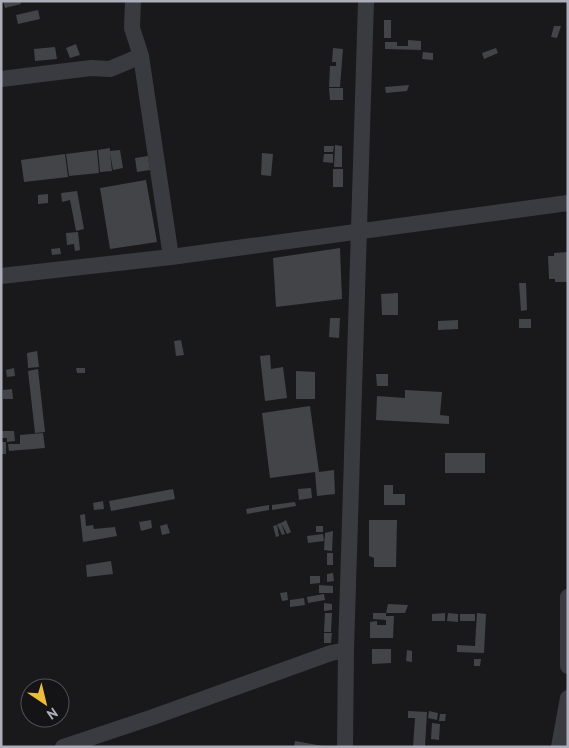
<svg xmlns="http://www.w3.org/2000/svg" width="569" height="748" viewBox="0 0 569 748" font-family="'PT Sans',sans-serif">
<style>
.building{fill:#434448}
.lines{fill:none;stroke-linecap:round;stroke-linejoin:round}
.minor{stroke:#3a3b40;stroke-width:16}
</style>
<rect width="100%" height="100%" fill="#19191b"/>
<!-- building -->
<path class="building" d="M3,1h17l1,3 -16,4z
M38,10l2,9 -22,5 -2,-9z
M384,20h7v18h-7z
M554,26h7l-4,12 -6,-1z
M408,40l13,1v9l-36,-1v-7h12v4h11z
M76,44l4,11 -10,3 -4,-10z
M55,47l2,12 -22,2 -1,-12z
M333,48l10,1 -3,38h-11l1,-21h6v-4h-4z
M496,48l2,5 -14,6 -2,-6z
M423,52l10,1v7l-11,-1z
M409,85l-2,6 -21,2 -1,-6z
M329,88h14v12h-13z
M335,145l7,1v21h-8z
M324,146h10l-1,6h-9z
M110,148v3l10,-1 3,18 -10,2 -3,-17 2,18 -12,1 -2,-22z
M97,150l2,23 -30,3 -3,-22z
M262,153l11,1 -2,22 -10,-1z
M65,154l3,23 -44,5 -3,-22z
M324,154h9v9l-10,-1z
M148,156l2,14 -13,2 -2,-14z
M333,169h10v18h-10z
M146,180l11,62 -47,7 -10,-61z
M77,191l7,38 -8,2 -6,-31 -8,2 -1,-9z
M48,194v9l-10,1v-9z
M78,232l2,18 -5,1 -1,-7 -7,1 -1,-12z
M60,248l1,6 -9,1 -1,-6z
M340,248l2,51 -66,8 -3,-49z
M567,252v30h-12v-3h-6l-1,-23h6v-3z
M519,283h7l1,27 -6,1z
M398,293v22h-16l-1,-21z
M330,318h10l-1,20 -10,-1z
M519,319h12v9h-12z
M458,320v9l-20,1v-9z
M181,340l3,15 -8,1 -2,-15z
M37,351l2,16 -11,1 -1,-15z
M270,355l1,14 12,-2 4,31 -22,3 -5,-45z
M14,368l1,8 -8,1 -1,-7z
M76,368h9v5h-8z
M38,369l7,63 -10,1 -7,-62z
M296,371l19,1v27h-19z
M376,374h12v12h-11z
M12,389l1,10h-10v-9z
M405,390l37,2 -2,23 9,1v8l-73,-4 1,-24 28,2z
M310,406l9,66 15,-2 1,24 -18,2 -2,-24 -45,6 -8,-65z
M2,431h12l1,10 -8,1v-4h-5z
M43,433l2,15 -36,3 -1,-7h12v-9z
M1,442h5v12h-5z
M445,453h40v20h-40z
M384,485h9v9h12v11h-21z
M311,488l1,10 -13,2 -1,-11z
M173,489l2,10 -64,12 -2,-10z
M103,501l1,8 -10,1 -1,-7z
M295,502l1,4 -24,4v-5z
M269,505v5l-22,4 -1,-5z
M85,514l1,12 7,-1 1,4 21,-2 2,9 -34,6 -3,-27z
M151,520l1,8 -11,3 -2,-9z
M286,520l5,12 -4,2 -6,-11z
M369,520h28l-1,47h-22v-9l-5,-2z
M281,523l4,11 -3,1 -5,-11z
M167,524l3,9 -8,2 -2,-9z
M277,525l2,11 -3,1 -3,-11z
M316,526h7v6h-7z
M333,531l-1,20 -8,-1 1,-17z
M323,534l1,7 -16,2 -1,-7z
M327,553h6v12h-6z
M111,561l2,13 -26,3 -1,-12z
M333,573l1,8 -7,1v-8z
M310,576h10v7l-10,1z
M319,585l14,1v7h-14z
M287,592l1,8 -6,1 -2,-8z
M324,594l1,6 -17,3 -1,-6z
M304,598l1,7 -15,2v-7z
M324,603l8,1v6l-8,1z
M388,604l20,1 -3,8h-19z
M325,613h7l-1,19h-7z
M373,613h13v3h8l-1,22h-23v-16l7,-1v4h9v-5l-13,-1z
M445,613v8h-13v-7z
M448,613l10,1v8l-11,-1z
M477,613l9,1 -2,39 -27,-1v-7l18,1z
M460,614h15v7h-15z
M324,633h8l-1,10h-7z
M372,649h19v14l-19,1z
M407,650l5,1v11l-6,-1z
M474,659h7l-1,7h-6z
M408,711l19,1 -2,35h-12l2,-29h-7z
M429,711l9,2 -1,7 -9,-2z
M440,714h6l-1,7h-6z
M432,723l8,1 -1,16 -8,-1z
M295,741l28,5v1h-29z"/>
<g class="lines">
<!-- minor -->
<path class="minor" d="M133,1l-1,27 9,28
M1,79l90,-11 19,1 31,-13 30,201
M1,276l170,-19 397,-54
M568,597v69
M63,747l90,-30 178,-64 15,-3
M345,747l1,-97 20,-649
M559,747l9,-49"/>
</g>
<!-- border -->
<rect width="569" height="748" fill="none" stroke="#acafba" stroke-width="5"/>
<!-- north arrow -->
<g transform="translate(45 703) rotate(145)"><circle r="24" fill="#141416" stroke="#515258"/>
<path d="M0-4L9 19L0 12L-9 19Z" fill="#edbc3f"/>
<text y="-8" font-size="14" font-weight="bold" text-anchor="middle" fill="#acafba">N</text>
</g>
</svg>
